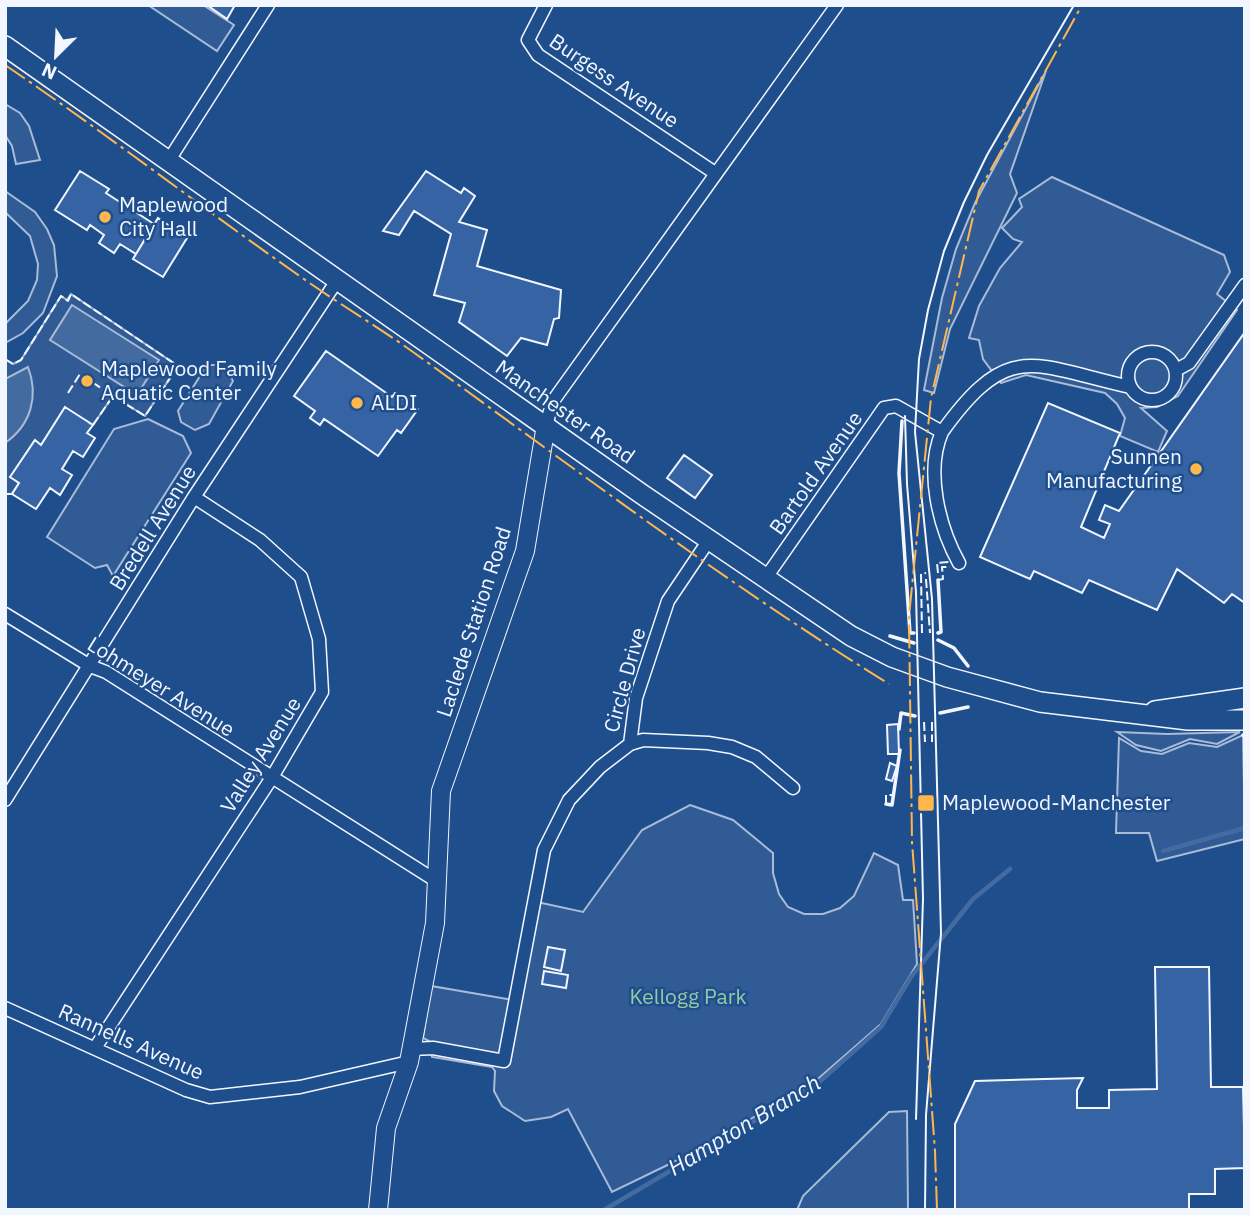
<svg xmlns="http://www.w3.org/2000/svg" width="1250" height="1215" viewBox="0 0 1250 1215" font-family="'IBM Plex Sans',sans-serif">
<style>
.built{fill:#305b95;stroke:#a8bbd7;stroke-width:2}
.water{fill:#446ba0;stroke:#a8bbd7;stroke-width:2}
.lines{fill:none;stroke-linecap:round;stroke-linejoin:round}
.stream{stroke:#446ba0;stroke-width:4.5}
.building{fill:#3563a3;stroke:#f2f6ff;stroke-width:2}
.street-casing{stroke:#f2f6ff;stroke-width:15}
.secondary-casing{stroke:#f2f6ff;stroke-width:20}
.primary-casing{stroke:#f2f6ff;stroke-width:22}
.street{stroke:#1f4e8c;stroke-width:12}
.secondary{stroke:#1f4e8c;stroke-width:18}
.primary{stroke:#1f4e8c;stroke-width:19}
.tram{stroke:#f2f6ff;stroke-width:2}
.fence{stroke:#f2f6ff;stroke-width:2;stroke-dasharray:9 3.5;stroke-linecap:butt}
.wall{stroke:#f2f6ff;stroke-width:3.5}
.power{stroke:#ffb74d;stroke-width:2;stroke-dasharray:24 5 3.5 5;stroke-linecap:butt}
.poi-dot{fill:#ffb74d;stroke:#1f4e8c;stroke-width:2.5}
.labels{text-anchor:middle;stroke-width:5;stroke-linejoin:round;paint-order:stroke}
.street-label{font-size:21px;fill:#f2f6ff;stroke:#1f4e8c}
.poi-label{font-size:21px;fill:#f2f6ff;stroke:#1f4e8c;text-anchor:start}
.park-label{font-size:21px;fill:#97c8a6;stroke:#1f4e8c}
.water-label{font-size:23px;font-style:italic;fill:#f2f6ff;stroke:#1f4e8c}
</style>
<rect width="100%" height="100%" fill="#1f4e8c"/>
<!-- built -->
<path class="built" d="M148,5h55l31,20 -17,26z
M1046,71l-36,103 7,19 -67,136 -16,64 -10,-3 18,-92 14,-49 19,-46z
M5,104l15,9 9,13 11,34 -24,4 -4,-18 -7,-11z
M1052,177l172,78 6,17 -13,22 20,16 -59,86 -21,11 -16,1 26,23 -9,21 -38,-16 5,-18 -8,-14 -12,-11 -79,-18 -25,8 -18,-24 -4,-19 -10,-2 10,-32 21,-38 22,-26 -9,-3 -11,-11 20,-21 -3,-8z
M5,191l30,21 12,17 7,16 3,31 -14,37 -20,20 -18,10v-19l23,-23 9,-21 1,-16 -8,-28 -25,-24z
M71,294l107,72 -33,50 -32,-20 -20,29 -28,-17 -24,37 -7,-4 -23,36 8,6 -7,11h-7v-135l8,5 8,-4 40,-64 6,4z
M207,365h10l11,6 5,10 -24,43 -14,6 -14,-8 -3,-11z
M148,419l35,17 8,17 -78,123 -6,-11 -12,3 -48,-31 67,-108z
M1117,732l50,2 73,-2 -23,12 -27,-5 -29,12 -25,-6z
M1243,735l2,104 -88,22 -8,-28h-33l3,-95 22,13 21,3 27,-11 28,4z
M690,805l43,15 40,33v20l6,21 9,13 16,7h19l17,-6 14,-12 20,-43 24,12 5,35h10l4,64 -36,60 -69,60 -128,73 -72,35 -44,-83 -17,8 -26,4 -23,-15 -8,-15 1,-20 -3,-4 -60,-10 -3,-16 -6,-3 8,-52 88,15 18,-99 46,10 59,-82z
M907,1111l1,99h-111l6,-14 86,-84z"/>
<!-- water -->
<path class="water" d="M72,305l87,55 -22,35 -87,-55z
M28,367c11,29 3,58 -23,76v-64z"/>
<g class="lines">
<!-- stream -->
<path class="stream" d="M1163,851l82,-23
M604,1210l213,-126 64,-57 30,-50 62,-78 37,-30"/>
</g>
<!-- building -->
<path class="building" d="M207,5h28l-8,14z
M80,171l29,18 -3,4 48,31 -18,30 -16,-10 -6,9 -15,-10 5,-8 -14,-10 -3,5 -32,-20z
M426,171l35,22 3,-5 11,8 -16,26 28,8 -10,36 84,24 -2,28 -5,1 -7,26 -26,-7 -14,18 -48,-34 6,-19 -31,-8 17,-61 -37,-23 -15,24 -16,-4z
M158,218l29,20 -24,39 -30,-18z
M1245,332v271l-13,-9 -8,9 -47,-34 -20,41 -68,-30 -7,13 -48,-22 -4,8 -50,-22 68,-154 72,30 -39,94 23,11 6,-14 -11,-4 6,-15 14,6z
M326,351l66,46 3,-4 23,16 -17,24 -4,-3 -19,26 -54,-37 -4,6 -10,-7 5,-7 -21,-15z
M65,407l28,18 -6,8 8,5 -12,19 -10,-6 -11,18 10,6 -12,20 -10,-7 -14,21 -24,-15 7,-11 -9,-6 25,-37 6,5z
M684,455l28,20 -17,23 -28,-20z
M898,724l1,30h-11l-1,-29z
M890,763l7,3 -5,15 -6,-2z
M548,947l17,3 -4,21 -17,-4z
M1155,967h54l2,120h32l2,81 -30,1v25h-26v16h-234v-86l20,-43 108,-3 -6,12v18h32v-18l48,-1z
M544,971l24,4 -2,13 -24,-4z"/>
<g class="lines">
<!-- street casing -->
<g class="street-casing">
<path id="street" d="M546,5l-18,35 10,15 177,118
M169,160l99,-155
M1128 376a24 24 0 1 1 48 0a24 24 0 1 1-48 0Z
M1176,370l13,-7 56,-78
M546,425l7,-24 284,-396
M942,432c-17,39 -3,95 17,131
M765,579l119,-171 12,-2 46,26c67,-93 90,-67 188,-45
M5,614l85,52 16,6 332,210
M630,744l6,-46 32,-97 41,-61
M5,800l189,-303 144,-218
M5,1008l181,82 24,7 90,-10 109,-25
M95,1048l176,-269 51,-87 -3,-53 -18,-62 -41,-37 -66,-43
M412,1049l21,-1 71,13 40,-211 25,-50 31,-33 30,-23 13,-4 65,3 24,4 24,10 37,31"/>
</g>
<!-- secondary casing -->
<g class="secondary-casing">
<path id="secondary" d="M378,1210l8,-82 23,-66 26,-139 6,-132 84,-240 21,-126"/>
</g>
<!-- primary casing -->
<g class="primary-casing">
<path id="primary" d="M5,46l638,449 208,141 41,21 55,20 93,25 148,18h57
M1155,711l90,-13"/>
</g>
<!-- street -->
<use href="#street" class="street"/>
<!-- secondary -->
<use href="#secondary" class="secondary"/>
<!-- primary -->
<use href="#primary" class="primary"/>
<!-- tram -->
<path class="tram" d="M905,416l2,68 9,108 7,307 -7,220
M925,1210l1,-95 15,-182 -9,-334 -17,-167 4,-73 9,-49 16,-59 20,-49 23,-47 87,-150"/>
<!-- fence -->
<path class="fence" d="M5,359l8,5 8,-4 40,-64 7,5 3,-7 107,72 -33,50 -32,-20 -20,29 -4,-2
M68,393l12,-19 33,22
M5,494h7l3,-5
M938,573l-1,-10 12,-1
M926,579l4,54
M938,580l5,-1 -1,-12h8
M922,633l-1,-59 5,-1
M924,722l1,20
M932,722v20
M886,804v-9h6"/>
<!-- wall -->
<path class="wall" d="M902,421l-3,52 11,160h4
M938,633l3,-1 -3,-52
M890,636l24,7
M938,640l16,8 14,18
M940,713l28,-6
M899,729l2,-16 14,3
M1243,735l2,1
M886,804l6,1 8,-55"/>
<!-- power -->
<path class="power" d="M5,65c105,71 205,149 309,221 32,22 67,43 99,66 157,113 311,230 476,332
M937,1210l-2,-59 -23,-309 -3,-226 22,-218 48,-207 103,-186"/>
</g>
<!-- markers -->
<g class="poi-dot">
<circle cx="105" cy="217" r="7"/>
<circle cx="87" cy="381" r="7"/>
<circle cx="357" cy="403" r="7"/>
<circle cx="1196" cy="469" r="7"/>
<rect x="917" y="794" width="18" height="18" rx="3.5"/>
</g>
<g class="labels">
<!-- street labels -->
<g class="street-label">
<text transform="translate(614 81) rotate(34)" y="7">Burgess Avenue</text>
<text transform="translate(565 412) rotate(35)" y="7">Manchester Road</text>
<text transform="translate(816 473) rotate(-55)" y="7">Bartold Avenue</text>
<text transform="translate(153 528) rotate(-58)" y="7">Bredell Avenue</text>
<text transform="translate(474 622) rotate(-72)" y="7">Laclede Station Road</text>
<text transform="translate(625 680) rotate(-75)" y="7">Circle Drive</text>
<text transform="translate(161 687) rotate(32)" y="7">Lohmeyer Avenue</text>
<text transform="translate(261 755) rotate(-58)" y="7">Valley Avenue</text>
<text transform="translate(131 1042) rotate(24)" y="7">Rannells Avenue</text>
</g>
<!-- poi labels -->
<g class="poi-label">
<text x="119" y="212">Maplewood<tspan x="119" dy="24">City Hall</tspan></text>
<text x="101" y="376">Maplewood Family<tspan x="101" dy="24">Aquatic Center</tspan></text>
<text x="371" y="410">ALDI</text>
<text x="1182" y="464" text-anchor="end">Sunnen<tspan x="1182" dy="24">Manufacturing</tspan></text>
<text x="942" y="810">Maplewood-Manchester</text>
</g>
<!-- park labels -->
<g class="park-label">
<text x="688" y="1004">Kellogg Park</text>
</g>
<!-- water labels -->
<g class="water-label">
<text transform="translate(744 1125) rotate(-31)" y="8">Hampton Branch</text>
</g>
</g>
<!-- border -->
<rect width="1250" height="1215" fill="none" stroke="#f2f6ff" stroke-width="14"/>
<!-- north arrow -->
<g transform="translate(56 56) rotate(204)" stroke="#1f4e8c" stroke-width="5" paint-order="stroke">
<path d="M0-5L12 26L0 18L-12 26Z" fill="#f2f6ff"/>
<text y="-10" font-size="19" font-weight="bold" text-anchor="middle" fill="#f2f6ff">N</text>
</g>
</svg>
